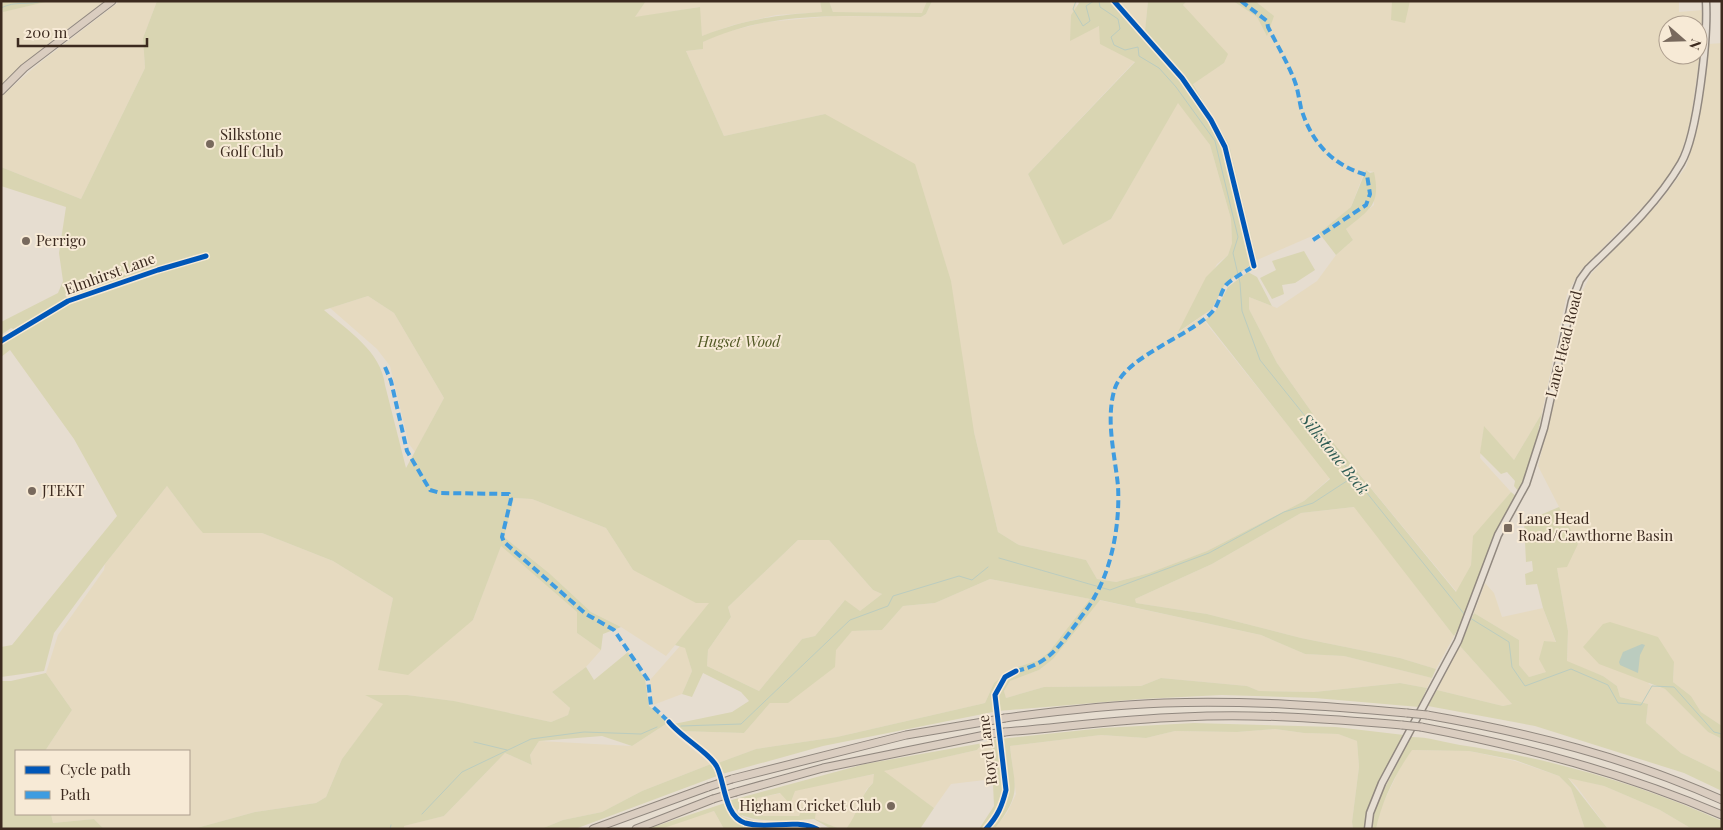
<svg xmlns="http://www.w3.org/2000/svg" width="1723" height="830" viewBox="0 0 1723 830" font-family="'Playfair Display',serif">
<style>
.farmland{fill:#e6dac0;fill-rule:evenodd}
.green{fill:#d9d5b2;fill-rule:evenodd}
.water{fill:#bbccbf}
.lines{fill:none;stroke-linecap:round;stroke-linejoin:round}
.stream{stroke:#bbccbf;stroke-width:1}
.street-casing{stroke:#aca298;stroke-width:6}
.primary-casing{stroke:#91887f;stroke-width:9}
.highway-casing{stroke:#91887f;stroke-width:9}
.street{stroke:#eee9e1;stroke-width:4}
.primary{stroke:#e6ded3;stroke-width:6}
.highway{stroke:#dacdc0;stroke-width:7}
.highway-bridge-casing{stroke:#91887f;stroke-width:9;stroke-linecap:butt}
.highway-bridge{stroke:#dacdc0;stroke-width:7}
.quiet{stroke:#3f9ce0;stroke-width:4;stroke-dasharray:8 4;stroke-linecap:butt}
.cycleway-casing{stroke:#f7ead6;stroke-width:8}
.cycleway{stroke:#0057b8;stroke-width:5}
.poi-dot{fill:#78695d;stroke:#f7ead6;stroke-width:2}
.labels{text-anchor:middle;stroke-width:4;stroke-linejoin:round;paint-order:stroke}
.poi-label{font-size:15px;fill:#3c2a1f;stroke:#f7ead6;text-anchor:start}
.street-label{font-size:15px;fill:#3c2a1f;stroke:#f7ead6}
.park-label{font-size:15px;font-style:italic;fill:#525925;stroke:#f7ead6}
.water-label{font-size:16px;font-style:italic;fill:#2e5c54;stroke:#f7ead6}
</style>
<rect width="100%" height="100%" fill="#e6ddd0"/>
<!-- farmland -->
<path class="farmland" d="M50,1h56l-51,37 -54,49v-75z
M120,1h37l-14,37 2,30 -64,131 -80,-32v-69l2,-3 34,-30z
M646,1h174l3,11 -47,3 -43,10 -31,11 -3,-29 -65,11z
M829,1h98l-4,12 -90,-1z
M932,1h145l-7,39 29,-14 22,28 14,7 -107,113 35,70 48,-25 67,-117 32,43 21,74 1,24 -4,12 -11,9 -38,68 22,-15 129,161 -26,23 -97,50 -58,22 -33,9 -19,-3 -11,-19 -67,-15 -21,-13 -24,-100 -149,-318 -101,22 -38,-85 17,-2v-7l19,-9 44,-11 68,-6 87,1 5,-3z
M1112,1h36l-3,31 -29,-27z
M1187,1h46l24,16 -2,-16h424v11l24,-2v24l-13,90 -11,36 -22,32 -77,79 -13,23 -25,119 -28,47 -30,-33 -4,31 31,34 -37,44 -3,29 -14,27 -125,-151 -55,-78 -28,-54v-12l28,11 40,-27 19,-26 17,-15 -7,-11 28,-24v-33l-9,-2 -14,37 -32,26 -62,27 -28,-116 -36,-61 31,-20 -41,-58zM1668,25h30v30h-30z
M1722,43v683l-21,-14 -10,-16 -18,-14 1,-20 -26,22 17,5 43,43 14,7v34l-41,-20 -35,-30 2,-19 -28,-7 -3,-11 -14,-10 -36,-14 1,-31 -11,-63 21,-24 -40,-78 42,-170 11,-22 67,-70 28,-37 13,-45 10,-78z
M368,296l26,17 50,85 -29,54 -6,-8 -19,-78 -13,-17 -47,-41z
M167,486l29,39 7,7 59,1 71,28 60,37 -14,72 94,-50 28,-75 76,67v21l24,17 -15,17 -34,25 18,16 -2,7 -17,7 -98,-21 -46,-6h-41l18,9 -42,55 -16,38 -10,6 -61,9 -62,17h-89l-10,-10 -41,4 -2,-9h138v-63h-144l27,-41 -26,-37 12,-38 46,-65 1,-6z
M514,498l18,1 74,29 27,42 77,33 -44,53 -45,-29 -30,-15 -42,-39 -45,-36z
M1355,507l99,129 -18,33 -36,-11 -99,-20 -94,-24 -71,-11 -1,-4 77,-35 89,-51z
M798,540h31l44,50 9,4 -22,17 -16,-10 -29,35 -13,3 -43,52 -52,-25 1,-16 23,-33 -3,-10z
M990,579l100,20 -41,53 -10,8 -28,9 -17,14 -9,20 -148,34 -81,12 -38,14 -39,-32 65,2 26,-30h18l64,-72 30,-1 21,-24 32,-3z
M1485,583l9,10 8,24 41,-9 13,35 -11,-2 1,31 -17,5 -10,-12v-25l-45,-27z
M1099,600l162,35 44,19 39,2 88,22 -5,10 -27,-5 -86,9 -55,-1 -12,-5 -86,-8 -20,8 -97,1 -38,11 -2,-7 6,-10 29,-11 14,-11z
M680,646l5,1 7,24 -10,23 -29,11 -3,-25z
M1460,646l52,58 -9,2 -66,-16z
M666,724l11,13 34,27 -69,27 -40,21 -39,8 -22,9h-137v-3l40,-10 61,-63 27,12 -2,-10 9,-14 93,5z
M1275,729l29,4 34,1 19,7 2,26 -7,55 1,7h-359l13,-16 9,-19 -6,-48 91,-11 45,3 29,-7 62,1z
M991,740l2,39 -42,5 -17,24 -51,-37 94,-21 6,-7z
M1411,750l58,1 46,10 44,15 12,12 14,41h-209l4,-19 21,-44z
M875,774l-2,9 -7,7 -10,27 -10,12h-6l-26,-10 2,-9 -14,-3 -3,9h-36l-6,-9v-9z
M1567,777l37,9 56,24 32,19h-84l-31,-42z
M714,811l10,18h-63l26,-10z"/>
<!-- green -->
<path class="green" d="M1,1h49l-47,11z
M157,1h489l-11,16 65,-10 2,29c44,-17 74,-21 120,-24l-2,-11h9l4,11 89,1 5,-12h5l-6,13 -5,3c-73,-1 -151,-7 -218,25v7l-17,2 38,85 101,-22 90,50 36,117 23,151 24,100 21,13 67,15 11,19 19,3 33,-9 58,-22 97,-50 26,-22 -125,-159 10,-8 13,-25 20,-15 9,5 15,29 -23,-9v12l28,54 55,78 124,151 15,-27 2,-29 38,-44 6,5 -22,37 -30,83 -11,19 -100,-129 -53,6 -89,51 -77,35 1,4 71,11 94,24 99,20 36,11 -4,9 -88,-22 -39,-2 -44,-19 -161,-35 -47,59 -14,11 -29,11 -6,10 2,7 38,-11 97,-1 20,-8 86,8 12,5 55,1 86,-9 27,5 -8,19 -104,-9 -93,-3 -81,4 -143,12 -175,35 -101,28 -4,-11 38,-14 81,-12 148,-34 9,-20 17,-14 28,-9 10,-8 41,-53 -100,-20 -55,24 -32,3 -21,24 -30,1 -16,19 -1,17 -47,36h-18l-26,30 -65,-2 -5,-7 58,-12 17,-11 -8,-9 -38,-19 -11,24 -10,-3 10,-23 -7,-23 -10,-3 34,-42h-13l-63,-33 -27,-42 -74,-29 -18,-1 -10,39 45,36 42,39 30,15 -18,7 -2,16 -24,-17v-21l-76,-66 -28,74 -65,55 -30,-5 15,-72 -60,-37 -71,-28h-59l-7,-8 -29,-39 -62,78 -51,69 -10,38 -43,6v-30l11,-2 105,-129 -43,-77 -64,-89 -9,7v-11l18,-15 -8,-3 -10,7v-13l57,-29 5,-12 -4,-28 7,-46 -65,-21v-19l80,32 64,-131 -2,-30zM368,296l26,17 50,85 -38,70 -21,-83c-4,-34 -37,-54 -61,-75zM798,540h31l44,50 9,4 -22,17 -15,-11 -30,36 -13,3 -43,52 -52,-25 1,-16 23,-33 -3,-10z
M1077,1h35l33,30 3,-30h39l-4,4 45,49 -4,9 -31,21 36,60 28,116 -32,24 -13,25 -34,23 28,-55 22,-22 4,-12 -1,-24 -21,-74 -32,-42 -67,116 -48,26 -35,-71 107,-112 -35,-18 -1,-18 -29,15 1,-26 8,-12z
M1233,1h22l19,15 -7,20 -10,-19z
M1392,1h18l-5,22 -14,-3z
M1366,170l4,3 4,-1c7,33 -4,37 -28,57l7,11 -17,15 -17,-22 32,-26z
M1304,251l11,19 -20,13 -13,2 2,9 -12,5 -12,-21 16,-8 -4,-9z
M1542,413l-8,38 -15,41 -5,-6 1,-5 -8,-9 -6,2 -21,-21 4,-27 30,34z
M1559,507l19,37 -11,23 -10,1 11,63 -1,30 36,15 14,10 3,11 28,7 -2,19 35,30 41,20v18l-38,-18 -149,-47 -107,-20 9,-16 66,16 9,-2 -52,-58 14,-33 45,27v25l10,12 17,-5 -7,-13 5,-18 12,1 -13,-34 -6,-24 -11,1 -1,-11 8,-3 -1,-10 -6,1 -2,-40z
M1610,622l48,15 16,25 -1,20 18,14 10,16 21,14v13l-14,-7 -43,-43 -66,-25 -16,-17 20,-23z
M628,652l17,27 4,27 20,16 -37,24 -30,-10 -63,5 -9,14 2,10 -27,-12 -61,63 -40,10v3h-211l62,-17 61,-9 10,-6 16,-38 41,-55 -18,-9h42l47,6 97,21 17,-7 2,-7 -18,-16 34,-25 8,13z
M46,673l26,37 -27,41h-29v63h35l2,9 41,-4 10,10h-103v-148h10z
M1194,723l142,4 68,8 -35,70 -4,24h-12l-1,-7 7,-55 -2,-26 -19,-7 -34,-1 -29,-4 -38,3 -62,-1 -29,7 -45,-3 -91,11c4,41 13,45 -14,81l-17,2 15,-23 -3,-66 112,-12z
M1411,737c18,0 32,5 49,8 89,13 180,39 262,76v8h-30l-32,-19 -56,-24 -36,-8 40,51h-23l-14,-41 -12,-12 -44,-16 -46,-9 -57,-1c-17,24 -30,51 -36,79h-5l5,-24z
M983,743l-6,7 -93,21 50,37 -14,21h-74c12,-15 14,-34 27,-46l1,-9 -79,17 -5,13 -10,-11 -23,5v9l6,9h36l3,-9 14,3 -1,9 25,10h-9l-17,-10 -54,4 -17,-6 -15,-16 137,-37z
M711,764l6,12 -142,53h-34l22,-9 39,-8 40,-21z
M725,803c25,27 54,10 87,26h-88l-10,-18 -53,18h-14z"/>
<!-- water -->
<path class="water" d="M1642,644l3,1 -5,10 -2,18 -18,-8 -1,-3 4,-10z"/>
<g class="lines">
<!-- stream -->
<path class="stream" d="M1076,1l-3,8 10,17 7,-5 -4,-15 8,-5
M1099,1l1,6 18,12 2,10 -9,8 3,8 11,5 13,-3 1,9 20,12 17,19 39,54 23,96 -5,16 7,30 2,28 18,49 205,255
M1,8c15,-8 27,-2 41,-7
M999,558l111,32 99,-37 75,-41 29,-9 40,-26
M1470,618l39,24 3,25 13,19 46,-17 37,16 10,18 23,2 11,-19 22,1 40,45 8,2
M681,726l60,-2 109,-104 38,-14 5,-10 66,-20 13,4 16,-13
M474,742l33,8
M422,814l40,-42 69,-33 53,-7 57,2 16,-7
M390,829l1,-4"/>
<!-- street casing -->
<g class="street-casing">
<path id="street" d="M1,341l67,-40 90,-31 48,-14
M669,722c12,15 42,32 48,45 8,16 7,49 28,56 24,7 49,-5 72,6
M986,829c12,-13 16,-23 20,-39l-11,-95 10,-18 11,-6"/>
</g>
<!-- primary casing -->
<g class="primary-casing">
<path id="primary" d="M1368,829l2,-16 12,-30 76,-142 40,-106 28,-51 18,-56 28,-127 8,-21 8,-11c33,-32 69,-65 93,-106 17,-29 27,-127 25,-162"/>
</g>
<!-- highway casing -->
<g class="highway-casing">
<path id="highway" d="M1,91l23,-23 88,-67
M1427,715c103,18 199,42 295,85
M1005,718c52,-7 106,-13 159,-15 81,-3 163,3 243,10
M1421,727c105,20 203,46 301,88
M1005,732c59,-5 118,-13 178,-15 73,-4 147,2 219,8
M732,779l174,-44 83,-14
M736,792l87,-24 167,-34
M593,829l115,-42
M636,829l77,-30"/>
</g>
<!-- street -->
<use href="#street" class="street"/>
<!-- primary -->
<use href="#primary" class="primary"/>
<!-- highway -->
<use href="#highway" class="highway"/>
<!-- highway-bridge casing -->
<g class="highway-bridge-casing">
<path id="highway-bridge" d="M1407,713l20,2
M989,721l16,-3
M1402,725l19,2
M990,734l15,-2
M708,787l24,-8
M713,799l23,-7"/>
</g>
<!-- highway-bridge -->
<use href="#highway-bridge" class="highway-bridge"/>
<!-- quiet -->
<path class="quiet" d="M1241,1l26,20 1,6c9,18 20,36 27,55 3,8 4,17 6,26 10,34 32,58 66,67l3,19 -4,11 -53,35
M385,367l6,14 16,70 23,39 10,3 69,1 2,5 -9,38 2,5 82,72 28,16 34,50 3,25 18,17
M1016,671c32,-7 41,-22 60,-47 6,-9 14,-18 19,-28 18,-31 25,-75 23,-110 -3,-31 -13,-67 -3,-98 11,-32 74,-51 97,-76 7,-7 8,-19 14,-27 7,-7 19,-13 28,-19l-1,-3"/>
<!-- cycleway casing -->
<g class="cycleway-casing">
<path id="cycleway" d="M1114,1l68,77 29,42 14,27 29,119
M1,341l67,-40 90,-31 48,-14
M669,722c12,15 42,32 48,45 8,16 7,49 28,56 24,7 49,-5 72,6
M986,829c12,-13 16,-23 20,-39l-11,-95 10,-18 11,-6"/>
</g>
<!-- cycleway -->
<use href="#cycleway" class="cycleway"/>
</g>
<!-- markers -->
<g class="poi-dot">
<circle cx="210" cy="144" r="5"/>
<circle cx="26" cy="241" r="5"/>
<circle cx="32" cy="491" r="5"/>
<rect x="1503" y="523" width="10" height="10" rx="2.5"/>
<circle cx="891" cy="806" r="5"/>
</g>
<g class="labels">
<!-- poi labels -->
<g class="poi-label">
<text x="220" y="140">Silkstone<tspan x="220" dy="17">Golf Club</tspan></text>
<text x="36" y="246">Perrigo</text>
<text x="42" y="496">JTEKT</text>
<text x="1518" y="524">Lane Head<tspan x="1518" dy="17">Road/Cawthorne Basin</tspan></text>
<text x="881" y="811" text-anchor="end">Higham Cricket Club</text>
</g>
<!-- street labels -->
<g class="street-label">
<text transform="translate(110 274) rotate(-20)" y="5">Elmhirst Lane</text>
<text transform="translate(1564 344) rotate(-76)" y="5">Lane Head Road</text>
<text transform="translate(988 750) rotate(-97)" y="5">Royd Lane</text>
</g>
<!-- park labels -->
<g class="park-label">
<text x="739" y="347">Hugset Wood</text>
</g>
<!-- water labels -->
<g class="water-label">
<text transform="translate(1335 454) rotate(51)" y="6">Silkstone Beck</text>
</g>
</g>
<!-- border -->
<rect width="1723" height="830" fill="none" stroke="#3c2a1f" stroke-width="5"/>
<!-- legend -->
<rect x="15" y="750" width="175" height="65" fill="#f7ead6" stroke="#ac9d8d"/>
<rect x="25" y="766" width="25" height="8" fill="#0057b8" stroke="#ac9d8d"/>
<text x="60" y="775" font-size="15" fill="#3c2a1f">Cycle path</text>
<rect x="25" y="791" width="25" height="8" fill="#3f9ce0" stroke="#ac9d8d"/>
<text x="60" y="800" font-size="15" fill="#3c2a1f">Path</text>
<!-- north arrow -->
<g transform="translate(1683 40) rotate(110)"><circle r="24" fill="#f7ead6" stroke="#ac9d8d"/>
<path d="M0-4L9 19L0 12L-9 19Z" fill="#78695d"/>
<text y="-8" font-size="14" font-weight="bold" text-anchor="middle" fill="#3c2a1f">N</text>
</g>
<!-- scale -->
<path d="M18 38v8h129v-8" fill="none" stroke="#3c2a1f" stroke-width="2.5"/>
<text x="25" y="38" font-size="15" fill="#3c2a1f" stroke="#f7ead6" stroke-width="4" paint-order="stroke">200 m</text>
</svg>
